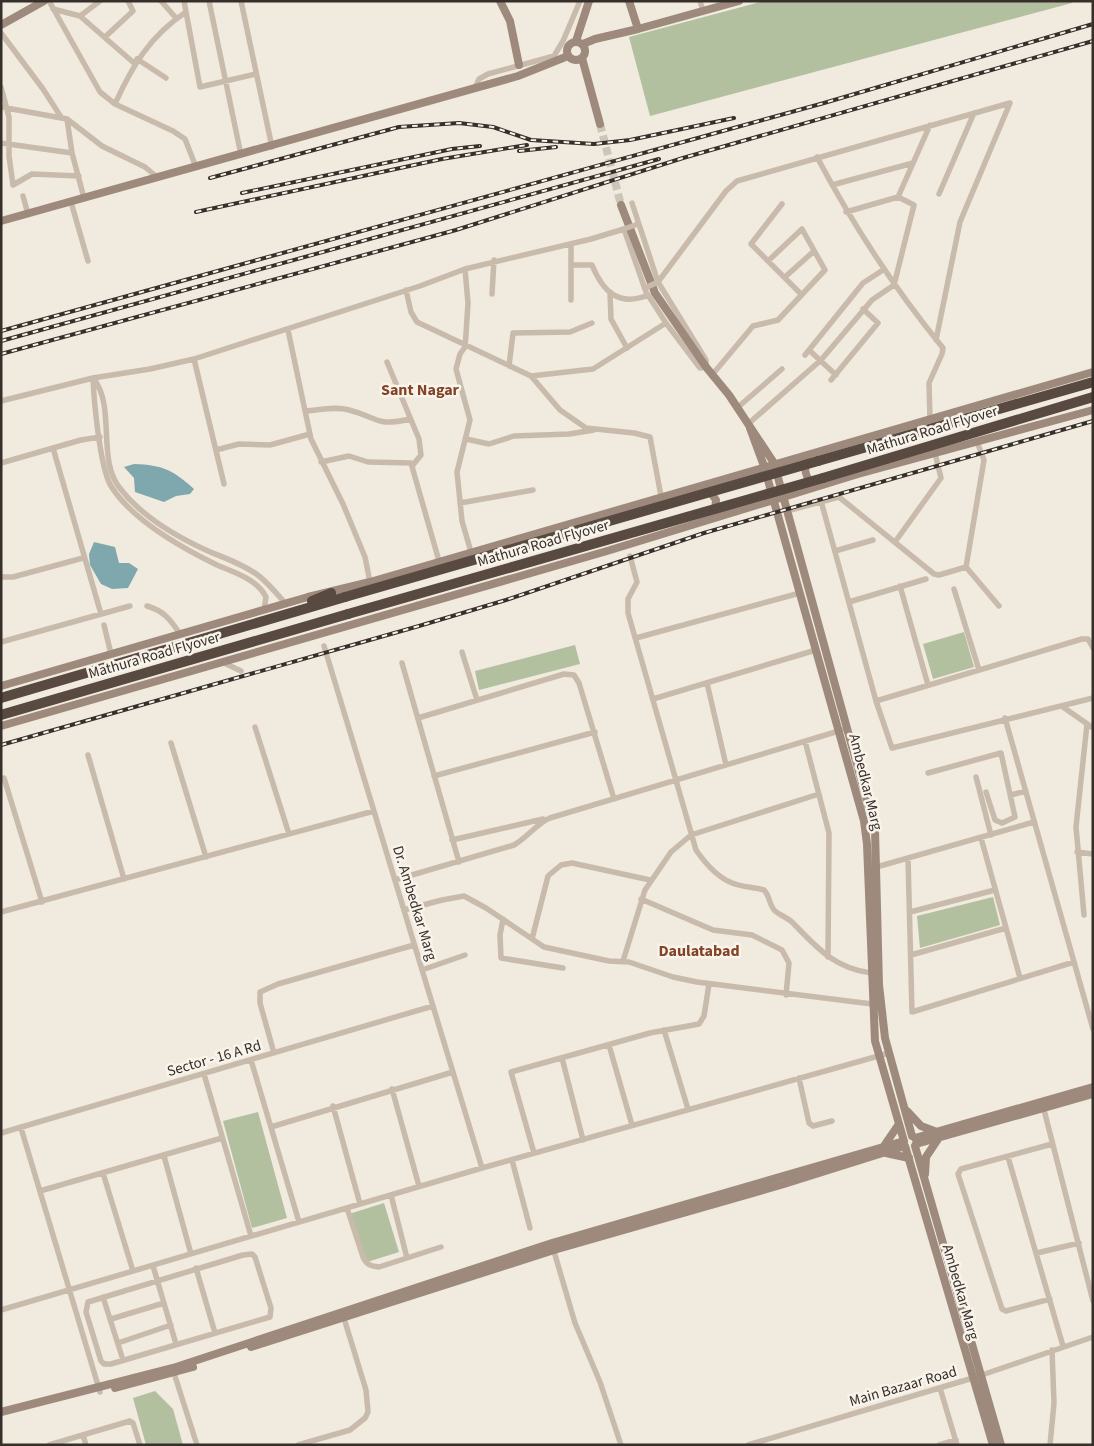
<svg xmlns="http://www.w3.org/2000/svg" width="1094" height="1446" viewBox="0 0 1094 1446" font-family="'Source Sans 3',sans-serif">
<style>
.green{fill:#b2c09f}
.water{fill:#7ea8ad}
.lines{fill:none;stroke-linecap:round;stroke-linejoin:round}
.secondary-tunnel{stroke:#ccc5ba;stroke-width:8;stroke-dasharray:8 4;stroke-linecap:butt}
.street{stroke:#c9bbab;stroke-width:5.5}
.secondary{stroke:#9d8a7c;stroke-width:8}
.highway{stroke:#584a41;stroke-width:10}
.rail-casing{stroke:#372f2a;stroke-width:4}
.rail{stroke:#f9f4eb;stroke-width:2;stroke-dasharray:5.5;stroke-linecap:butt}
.street-bridge{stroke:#c9bbab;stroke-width:5.5}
.highway-bridge{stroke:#584a41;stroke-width:10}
.labels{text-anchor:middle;stroke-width:5;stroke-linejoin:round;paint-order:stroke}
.street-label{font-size:15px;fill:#372f2a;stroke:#f9f4eb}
.neighbourhood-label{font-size:16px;font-weight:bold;fill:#824326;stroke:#f9f4eb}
</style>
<rect width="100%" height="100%" fill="#f1eade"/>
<!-- green -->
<path class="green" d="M764,1h308v2l-422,113 -21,-79z
M964,632l10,35 -41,12 -10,-35z
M575,645l5,19 -101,26 -4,-19z
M993,897l7,28 -80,23 -3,-32z
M258,1112l29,106 -35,10 -29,-107z
M384,1203l15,49 -35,11 -15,-49z
M155,1391l18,18 10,36h-37l-13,-47z"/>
<!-- water -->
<path class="water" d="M134,464c29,1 39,6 60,25l-4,5 -14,2 -12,6 -29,-10 -1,-14 -10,-11z
M94,542l21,5 4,16h10l9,6 -10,19 -16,1 -11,-5 -11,-19 -1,-11z"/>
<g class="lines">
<!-- secondary-tunnel -->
<path class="secondary-tunnel" d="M600,124l21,81"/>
<!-- street -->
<path class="street" d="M49,1l51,91 15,12 58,27 12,8 11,28
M161,1l15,17
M184,1l16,86 56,-13
M209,1l32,154
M241,1l31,146
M700,1l3,10
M53,9l27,7 54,47
M80,16l20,-15
M1,33l42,56 18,28
M105,37l28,-26 -5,-10
M137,59l29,19
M1,87l8,30v39l4,29 19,-11 47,2
M475,88l4,-9 9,-5 66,-18 9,-15 17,-40
M115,104c17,-38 35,-68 71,-92
M1,107l66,12 35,27 43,21 12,10
M67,119l5,34 12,45
M1,143l71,10
M817,157c36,68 77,131 126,191l-1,6 -13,29 1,36
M832,185l81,-22
M939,194l35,-81
M23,196l5,18
M898,197l32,-72
M71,202l17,59
M782,204l-31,40 50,50
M571,244v56
M571,265h21c11,27 27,42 56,30
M465,269l3,34 -2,31 -1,13 -5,7 -4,15 14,51 -13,52 5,49 9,31
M785,277l29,-26
M658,282l68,-91 11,-10 273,-78
M406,290l5,22 6,10 114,54 29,34 26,18 48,5 16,4 11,59
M610,293l1,26 16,29
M492,294l2,-34
M288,330l23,109 32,65 22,53 5,25
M936,340l24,-118 50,-119
M809,350l27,25
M805,355l58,-72 20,-13
M194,359l30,125
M387,362l32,77 2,16 -8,10
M509,366l4,-33 57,-1 22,-9
M712,375l41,-49 25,-6 47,-50 -23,-41 -34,32
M531,376l62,-7 73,-46
M93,378c23,27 4,81 26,109 21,28 58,50 89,64 17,7 37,14 51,25 10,8 18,18 26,27
M93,378c1,24 7,90 18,108 21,34 71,62 106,79 18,8 40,14 49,32l-2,13
M831,380l47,-57 -15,-14
M1,401l92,-23 57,-9 44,-10 226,-73 45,-17 126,-30 33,-10 22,63 20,31 34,45 6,-1v-7l-48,-78 -26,-79
M737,408l45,-39
M306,411c14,-1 29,-5 43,-1 31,8 26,17 61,9
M748,424l73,-64 51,-60 22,-15 20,-80 -16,-8 -52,15
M466,439l23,5 25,-8 55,-2 25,-4
M53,448l48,166
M216,450l23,-6 31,1 40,-11
M321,462l28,-6 19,6 43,1 28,98
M1,463l80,-23 19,-3
M821,501l55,200 16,47 201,-50
M460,503l73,-13
M787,511l52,-14 95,77 5,1 27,-8 1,-6 17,-101 -7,-18
M895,542l46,-64 -6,-25
M835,551l38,-11
M630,556l7,26 -9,17v14l68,237c9,13 21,27 36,33 10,4 21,4 32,7 6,6 5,15 11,21 6,5 14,7 19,13 24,25 41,44 77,49
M966,567l33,39
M1,577h12l70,-19
M900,586l28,99
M954,589l25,81
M849,602l77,-23
M147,606c17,5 23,13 33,28
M104,625l7,29
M636,638l164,-45
M1,642l129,-36
M324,646l158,522
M462,652l15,48
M222,662l19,9
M402,663l57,199
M707,683l19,82
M653,699l163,-49
M876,701l206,-62h6l5,9
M1063,707l30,21
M418,718l146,-44 10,1 5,8 35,116
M1005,718l88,311
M255,727l34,107
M805,741l24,92 -1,124
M171,743l35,114
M88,755l36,124
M928,773l73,-20 14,64 -13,6 -7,-3 -9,-28
M434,776l161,-44
M976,777l15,58
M4,778l38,124
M1011,795l15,-4
M981,838l39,140
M452,840l91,-21
M1077,852l16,2
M908,858l4,154 162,-50
M873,868l161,-46
M395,880l119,-35c14,-8 22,-21 36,-27l292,-88
M641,899l72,31 39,5 30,15 7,13 -3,32
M404,910l38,-10 22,-4 22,12 58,39 65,14 20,1 44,15 24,5 175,22
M1,912l373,-101
M910,912l85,-22
M1084,915l-8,-88 11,-103
M503,919l-3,16 1,23 62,10
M532,939l16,-63 13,-11 11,-2 78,17
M911,955l95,-27
M623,961l22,-71 26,-38 20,-17 128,-41
M422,970l43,-15
M664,1030l24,79
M609,1045l23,80
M274,1053l-14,-50v-11l18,-8 136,-39
M562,1058l21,82
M251,1060l48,162
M204,1074l47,162
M799,1078l10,45 4,3 19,-5
M392,1089l27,97
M333,1106l27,98
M1043,1106l50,195
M271,1127l182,-55
M21,1128l79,264
M1,1133l432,-127
M534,1153l-23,-81 139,-39 49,-9 5,-8 5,-32
M164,1156l27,98
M1008,1157l55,189
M512,1160l18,68
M103,1173l30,98
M40,1191l182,-53
M391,1195l16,63
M347,1208l16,49c4,8 7,9 16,10l62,-20
M553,1248l22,75 25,59 21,63
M1037,1253l42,-10
M252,1254l3,3 16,51 -1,9 -159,47h-7l-3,-3 -15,-49 2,-10 155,-47z
M153,1266l23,78
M196,1268l19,65
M103,1297l20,63
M1050,1299l-44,12 -4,-2 -44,-135 3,-5 91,-25
M1,1310l481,-142 407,-115
M111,1319l53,-16
M118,1343l53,-18
M173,1370l24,75
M940,1388l17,57
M83,1435l3,10
M49,1445l81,-24 3,2 7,22
M298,1445l52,-15 15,-12 3,-6 -2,-22 -23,-75
M748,1445l225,-67 120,-41
M939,1445l17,-5
M1050,1445l4,-42 -2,-53"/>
<!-- secondary -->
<path class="secondary" d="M500,1l10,20 9,44
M629,1l9,28 101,-28
M1,25l43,-24
M576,41l13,-40
M567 51a9 9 0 1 1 18 0a9 9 0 1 1-18 0Z
M583,44l12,-5 43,-10
M582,58l18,66
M621,205l34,88 51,74 23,28 45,68 101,367 4,155 6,53 27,98
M1,221l517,-145 50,-20
M806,461c-2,9 -1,16 7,23
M708,489l8,11 -1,11
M1,686l307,-89 62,-15 723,-210
M1,726l606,-175 251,-77 235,-64
M907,1111l14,15 16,6
M915,1138l178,-51
M916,1144l177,-50
M884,1146l15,-22
M915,1146l86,299
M886,1153l23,5
M925,1174l1,-17 12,-18
M251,1347l303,-97 230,-66 121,-38 88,299
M115,1388l78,-21
M1,1412l172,-44 379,-125 352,-102 -29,-100 -8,-197 -3,-23 -100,-355 -14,-38"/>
<!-- highway -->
<path class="highway" d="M818,461l275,-79
M823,478l270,-81
M312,601l19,-8
M1,698l344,-101
M1,715l347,-101"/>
<!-- rail casing -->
<g class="rail-casing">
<path id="rail" d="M519,151l37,-4
M210,178l189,-51 60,-4 34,4 38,13 63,4 36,-4 104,-22
M242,193l210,-44 28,-3
M196,212l246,-53 85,-14
M1,331l823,-228 269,-79
M1,341l658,-182
M1,354l455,-124 227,-72 410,-117
M1,745l418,-119 87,-26 198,-67 389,-112"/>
</g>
<!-- rail -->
<use href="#rail" class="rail"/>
<!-- street-bridge -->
<path class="street-bridge" d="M624,229l14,-5
M645,288l13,-6"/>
<!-- highway-bridge -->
<path class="highway-bridge" d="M345,597l473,-136
M348,614l475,-136"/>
</g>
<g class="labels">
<!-- street labels -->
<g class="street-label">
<text transform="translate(932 430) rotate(-17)" y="5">Mathura Road Flyover</text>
<text transform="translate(543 543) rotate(-16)" y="5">Mathura Road Flyover</text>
<text transform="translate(154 655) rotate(-16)" y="5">Mathura Road Flyover</text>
<text transform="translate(866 782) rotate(76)" y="5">Ambedkar Marg</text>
<text transform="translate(415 903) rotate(73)" y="5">Dr. Ambedkar Marg</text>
<text transform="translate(214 1058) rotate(-16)" y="5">Sector - 16 A Rd</text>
<text transform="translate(961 1292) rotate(74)" y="5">Ambedkar Marg</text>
<text transform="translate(903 1386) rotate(-16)" y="5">Main Bazaar Road</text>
</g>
<!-- neighbourhood labels -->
<g class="neighbourhood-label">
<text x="420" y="395">Sant Nagar</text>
<text x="699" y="956">Daulatabad</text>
</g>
</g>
<!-- border -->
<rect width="1094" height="1446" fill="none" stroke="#372f2a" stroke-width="5"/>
</svg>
